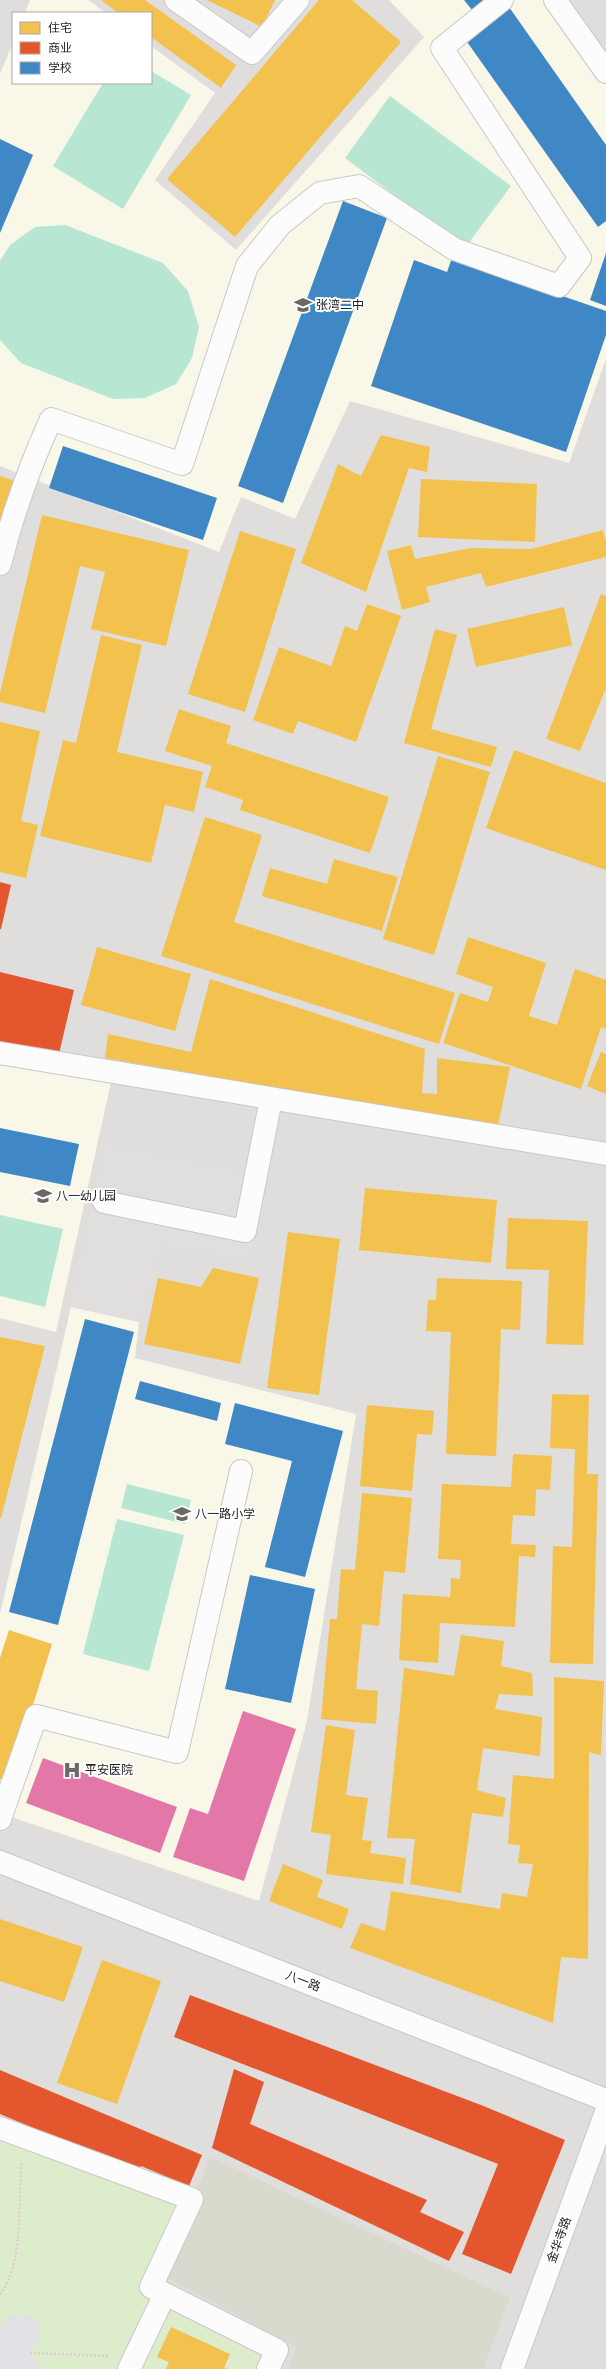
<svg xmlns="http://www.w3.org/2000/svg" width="606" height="2369" viewBox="0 0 606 2369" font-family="Montserrat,'Noto Sans SC',sans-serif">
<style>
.residential{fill:#dfdedc;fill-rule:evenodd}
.education{fill:#f8f7e8}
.construction{fill:#d9d9cd}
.grass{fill:#ddeccb}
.pitch{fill:#b7e6d2}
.parking{fill:#e0dfde}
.plaza{fill:#e2e1e5}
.homes{fill:#f2c14e}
.shops{fill:#e4572e}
.schools{fill:#3f88c5}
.health{fill:#e377a8}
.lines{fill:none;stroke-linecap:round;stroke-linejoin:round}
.minor-casing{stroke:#c9c8c7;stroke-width:24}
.path{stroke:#dccecd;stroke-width:2.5;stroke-dasharray:2 2;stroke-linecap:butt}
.minor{stroke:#fdfcfc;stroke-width:22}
.labels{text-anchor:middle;stroke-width:4;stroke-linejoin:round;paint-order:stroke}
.poi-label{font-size:12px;fill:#222;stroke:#fff;text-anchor:start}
.street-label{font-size:12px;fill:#222;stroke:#fff}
</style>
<rect width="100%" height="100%" fill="#f0eeeb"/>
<!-- residential -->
<path class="residential" d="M0,0h606v2369h-606zM13,13h138v70h-138z"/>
<!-- education -->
<path class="education" d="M30,0h58l18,13h-81z
M389,0h166l51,72v287l-37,104 -219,-62 -55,118 -54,-22 -22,55 -219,-86v-392l13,-32v41h138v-37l64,47 -60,87 81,70 188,-213z
M0,1053l113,20 -57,259 -56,-14z
M71,1307l68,15 -4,36 221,56 -49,307 -48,180 -259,-88v-199z"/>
<!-- construction -->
<path class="construction" d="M210,2157l300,141 -27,71h-195l9,-22 -133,-71z"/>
<!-- grass -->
<path class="grass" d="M0,2128l192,71 -41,88 126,63 -9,19h-268z"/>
<!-- pitch -->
<path class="pitch" d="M151,71l40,24 -68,114 -70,-43 50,-83h48z
M390,96l121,90 -46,62 -120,-90z
M65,225l98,38 25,28 11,36 -7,31 -16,26 -31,14 -32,1 -92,-36 -21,-23v-79l10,-16 25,-18z
M0,1215l63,14 -18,78 -45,-11z
M127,1484l64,16 -6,24 -64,-16z
M117,1519l67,16 -35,136 -66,-17z"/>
<!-- parking -->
<path class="parking" d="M105,1144l162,34 -17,81 -88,-15 -23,78 -68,-15z"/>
<!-- plaza -->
<path class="plaza" d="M22,2314l15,6 3,7 -1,14 -9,12 10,16h-40v-43l9,-10z"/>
<!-- homes -->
<path class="homes" d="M101,0h44l91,65 -15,23 -70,-51v-24h-33z
M207,0h68l-13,27z
M319,0h33l49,42 -166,195 -68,-58z
M381,435l49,12 -3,25 -18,-4 -43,124 -65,-29 37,-99 23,12z
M0,476l15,5 -15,46z
M421,479l116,5 -2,58 -117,-5z
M42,515l147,35 -23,96 -75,-17 14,-57 -25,-6 -35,147 -45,-11v-9z
M603,530l3,11v16l-120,30 -5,-14 -55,14 4,15 -28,8 -15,-59 24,-6 4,14 56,-11 60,1z
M240,531l56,18 -51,163 -57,-18z
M601,594l5,2v92l-26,63 -34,-12z
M367,604l34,12 -45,126 -58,-21 -5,13 -40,-14 26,-73 52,19 14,-40 12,5z
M564,607l8,38 -96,22 -9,-38z
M435,629l22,6 -26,94 66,18 -6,20 -87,-24z
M101,635l41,10 -25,107 86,20 -9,40 -29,-7 -14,58 -111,-27 23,-96 13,3z
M179,709l52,17 -5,17 163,54 -19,56 -130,-43 3,-10 -38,-13 7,-21 -47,-15z
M0,722l40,9 -19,90 17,4 -12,53 -26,-6z
M514,750l92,33v87l-120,-42z
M438,756l52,16 -56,183 -51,-16z
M205,817l57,18 -28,87 221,71 -16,51 -278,-88z
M334,859l64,18 -16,54 -120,-35 8,-28 57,16z
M468,937l78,26 -17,53 28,9 18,-56 31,11v49l-5,-2 -20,62 -138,-46 17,-50 28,9 5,-15 -37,-13z
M97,947l94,27 -16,57 -94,-26z
M210,979l215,70 -3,44 15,1v-36l73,9 -12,59 -393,-68 3,-24 83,18z
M601,1052l5,2v40l-19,-8z
M365,1188l132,12 -6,63 -132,-13z
M508,1218l80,3 -5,124 -37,-1 3,-74 -43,-1z
M288,1232l52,7 -21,156 -52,-7z
M213,1268l46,10 -19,86 -96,-20 14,-66 43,9z
M437,1278l85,3 -2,49 -19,-1 -5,127 -50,-2 5,-122 -25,-1 2,-31h8z
M0,1337l45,9 -44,172h-1z
M552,1394l37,1 -2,79h11l-5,190 -43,-1 3,-117 19,1 3,-98 -25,-1z
M367,1405l67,6 -2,24 -15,-1 -5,57 -52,-5z
M513,1454l39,2 -2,34 -14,-1 -1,27 -22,-1 -2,29 25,1 -1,12 -16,-1 -4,71 -75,-4 -2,40 -39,-3 4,-66 47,3 1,-19 9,1 1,-19 -23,-1 4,-75 69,3z
M362,1493l50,5 -7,75 -21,-2 -5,55 -17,-2 -6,65 22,2 -2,33 -55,-5 9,-100h7l4,-50 14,1z
M9,1630l43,14 -43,138 -9,-3v-121z
M461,1635l43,6 -3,25 31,7 1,23 -34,-2 -4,15 47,8 -2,39 -57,-8 -6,42 29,8 -3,19 -31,-4 -11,80 -51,-9 5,-45 -28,-1 17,-170 50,8z
M554,1677l50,4 -3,74 -12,-3 -1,207 -27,-2 -8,66 -203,-75 11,-25 24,8 6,-40 109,18 2,-16 25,4 6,-33 -15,-1 2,-18 -12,-1 5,-69 41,4z
M326,1725l29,5 -9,65 22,3 -6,42 10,1 -2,12 36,5 -3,26 -77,-10 5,-39 -20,-3z
M283,1864l40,16 -6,17 32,12 -7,20 -73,-28z
M0,1919l83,28 -19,55 -64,-21z
M102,1960l59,21 -44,123 -60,-21z
M171,2327l59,27 -6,14 3,1h-61l3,-7 -12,-5z"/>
<!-- shops -->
<path class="shops" d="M0,882l11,3 -10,44h-1z
M0,972l74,18 -16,68 -58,-14z
M190,1995l291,110 84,35 -54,134 -49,-20 36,-90 -324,-127z
M234,2069l30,13 -14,42 177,76 -7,12 44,20 -15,29 -237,-113z
M0,2070l202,85 -13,31 -48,-20 -5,5 -136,-57z"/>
<!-- schools -->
<path class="schools" d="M464,0h22l-14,10z
M509,7l97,138v76l-8,6 -133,-188z
M0,139l33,16 -33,78z
M343,201l44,17 -104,285 -45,-17z
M606,253v53l-16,-6z
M452,258l154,53v24l-40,117 -195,-66 43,-126 33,12z
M63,446l154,52 -14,42 -154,-52z
M0,1128l79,16 -9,42 -70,-14z
M85,1319l49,13 -76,293 -49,-13z
M140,1381l81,22 -4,18 -82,-22z
M235,1403l108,28 -38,146 -40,-10 27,-106 -67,-17z
M250,1575l65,14 -24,114 -66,-14z"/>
<!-- health -->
<path class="health" d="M243,1711l53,18 -52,152 -71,-24 17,-49 18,6z
M43,1758l134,49 -17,46 -134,-50z"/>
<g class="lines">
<!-- minor casing -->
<g class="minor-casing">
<path id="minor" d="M176,0l76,53 46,-53
M555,0l51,72
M0,564c13,-52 29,-96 51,-145l131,45 65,-198 33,-41 40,-32 39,-7 95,63 105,37 21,-28 -138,-210 60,-48
M0,1053l606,101
M104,1202l141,29 26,-132
M0,1819l36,-103 141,36 64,-281
M0,1862l606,238
M0,2128l192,71 -41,88 126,63 -9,19
M129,2369l36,-75
M512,2369l94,-257"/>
</g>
<!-- path -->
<path class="path" d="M0,2294c25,-32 17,-92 22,-132
M30,2353l78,3"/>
<!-- minor -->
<use href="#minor" class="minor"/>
</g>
<!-- icons -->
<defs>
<g id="school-bare" transform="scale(1.38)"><path d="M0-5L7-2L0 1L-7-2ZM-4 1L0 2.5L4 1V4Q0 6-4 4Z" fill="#6a6968" stroke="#fff" stroke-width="2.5" paint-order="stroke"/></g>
<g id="hospital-bare" transform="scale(1.38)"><path d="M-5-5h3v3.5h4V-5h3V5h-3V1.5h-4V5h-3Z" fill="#6a6968" stroke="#fff" stroke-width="2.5" paint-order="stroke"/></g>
</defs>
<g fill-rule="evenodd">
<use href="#school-bare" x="303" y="305"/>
<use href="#school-bare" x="43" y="1196"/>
<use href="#school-bare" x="182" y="1514"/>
<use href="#hospital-bare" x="72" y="1770"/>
</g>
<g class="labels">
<!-- poi labels -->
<g class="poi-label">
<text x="316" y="309">张湾二中</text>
<text x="56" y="1200">八一幼儿园</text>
<text x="195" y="1518">八一路小学</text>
<text x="85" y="1774">平安医院</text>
</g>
<!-- street labels -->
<g class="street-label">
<text transform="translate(303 1981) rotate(21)" y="4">八一路</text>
<text transform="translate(559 2240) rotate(-70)" y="4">金华寺路</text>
</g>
</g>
<!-- legend -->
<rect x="12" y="12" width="140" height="72" fill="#ffffff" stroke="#a7a7a7"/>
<rect x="20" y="22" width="20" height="12" fill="#f2c14e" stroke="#a7a7a7"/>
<text x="48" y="32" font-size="12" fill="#222222">住宅</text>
<rect x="20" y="42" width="20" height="12" fill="#e4572e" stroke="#a7a7a7"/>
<text x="48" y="52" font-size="12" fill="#222222">商业</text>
<rect x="20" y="62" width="20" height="12" fill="#3f88c5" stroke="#a7a7a7"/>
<text x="48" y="72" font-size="12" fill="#222222">学校</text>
</svg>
